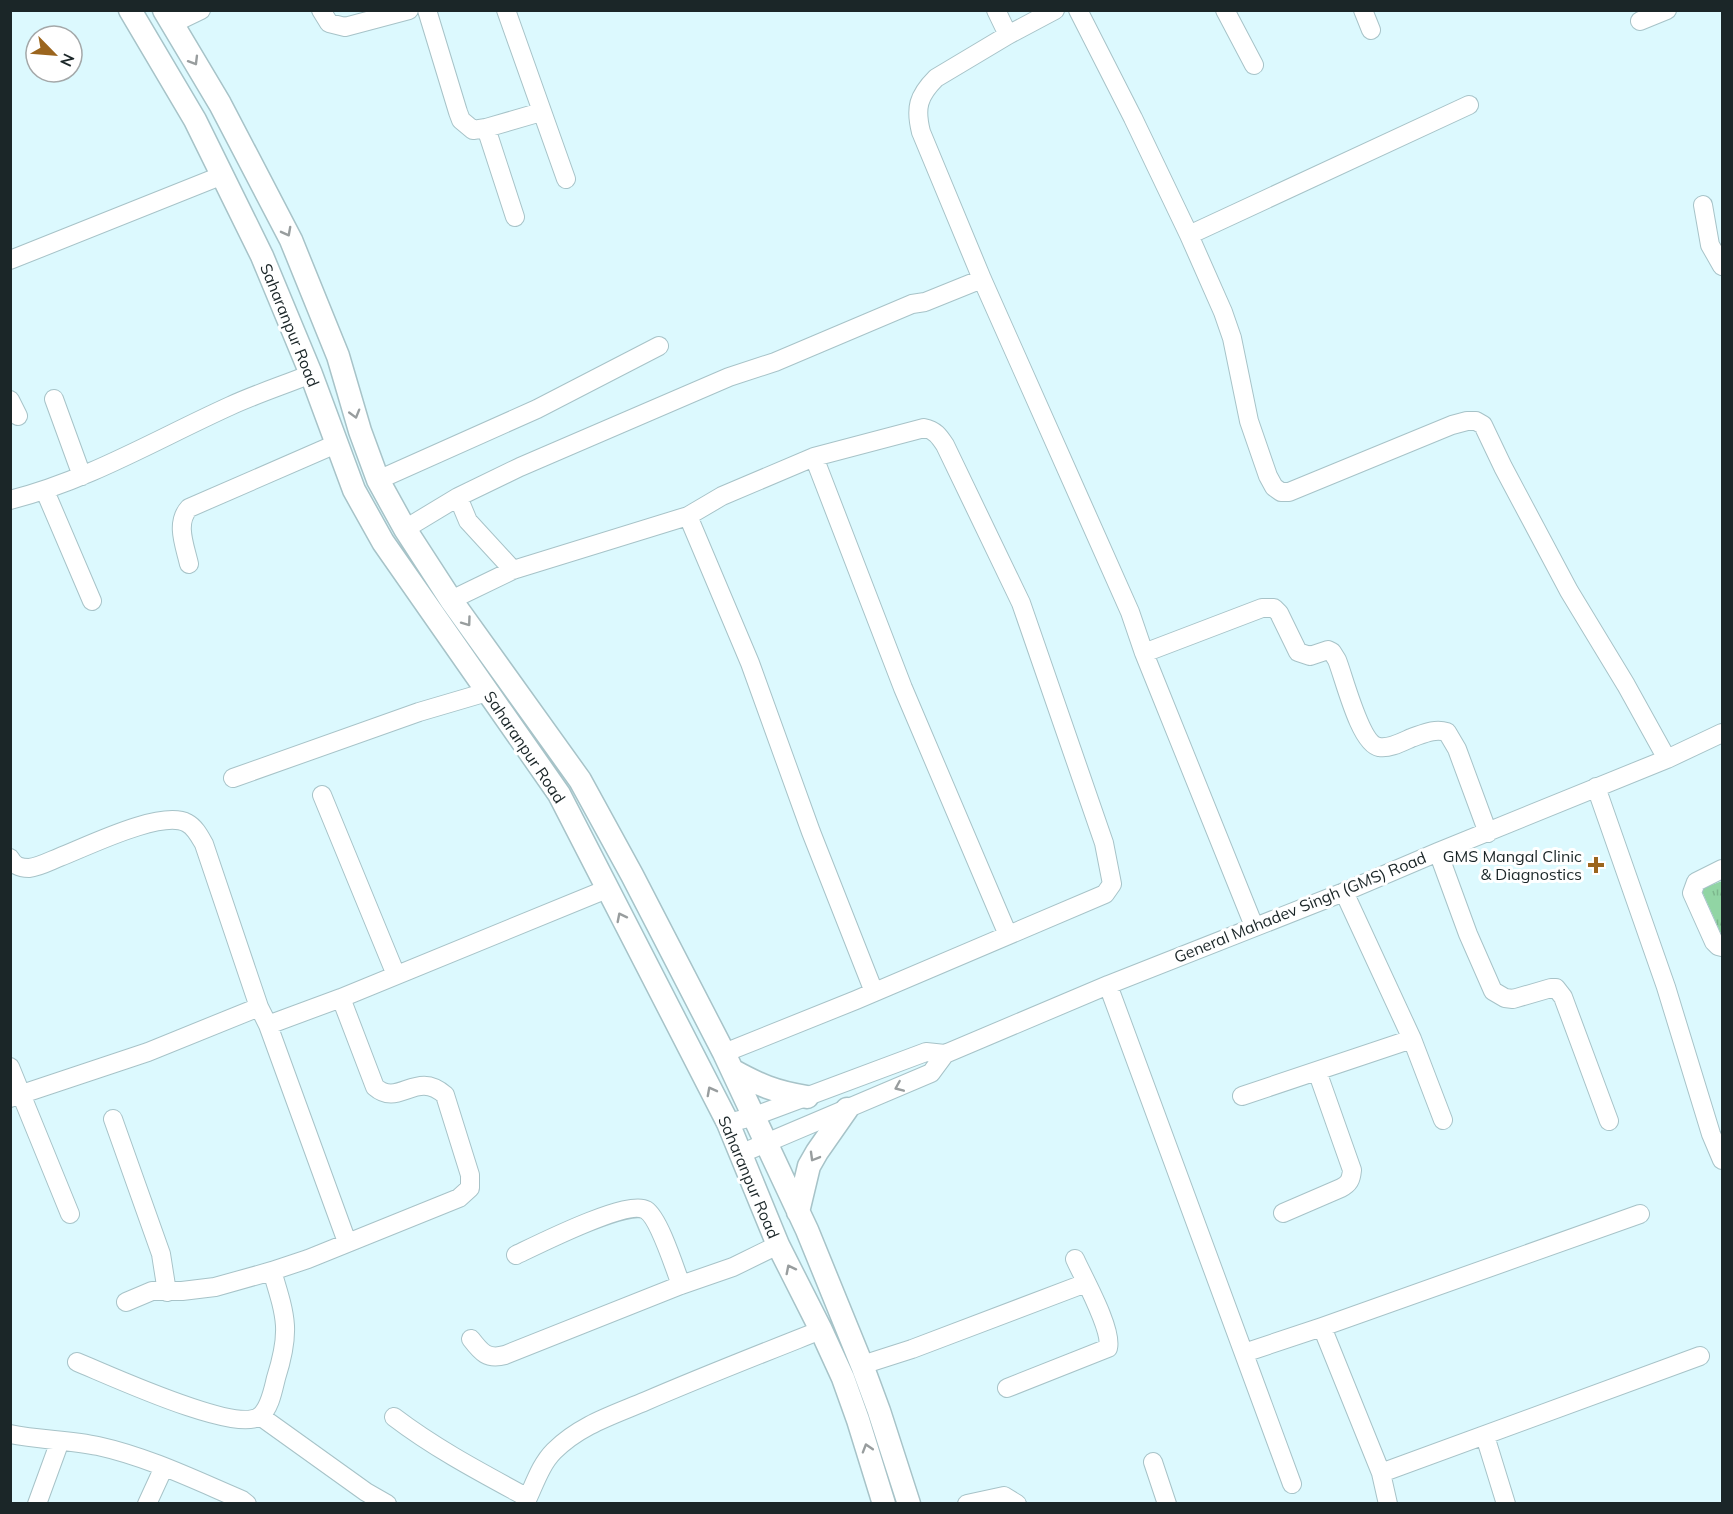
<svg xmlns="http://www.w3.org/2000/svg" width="1733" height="1514" viewBox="0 0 1733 1514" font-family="Mulish,sans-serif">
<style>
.grass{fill:url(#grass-tufts)}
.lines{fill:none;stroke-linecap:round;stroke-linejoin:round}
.minor-casing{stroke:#a7c3c8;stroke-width:20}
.major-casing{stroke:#a7c3c8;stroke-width:25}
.minor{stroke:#fff;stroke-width:18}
.major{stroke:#fff;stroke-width:22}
.oneway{stroke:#989d9e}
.poi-dot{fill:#9b651e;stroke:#fff;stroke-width:2}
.labels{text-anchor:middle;stroke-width:6;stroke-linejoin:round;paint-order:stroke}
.street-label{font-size:16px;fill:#1b2628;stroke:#fff}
.poi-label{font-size:16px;fill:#1b2628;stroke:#fff;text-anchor:end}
</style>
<defs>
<pattern id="grass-tufts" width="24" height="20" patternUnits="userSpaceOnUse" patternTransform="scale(1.5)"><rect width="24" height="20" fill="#91d5a4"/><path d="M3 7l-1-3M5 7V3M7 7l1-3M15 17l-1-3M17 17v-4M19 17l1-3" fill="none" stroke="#7cb78d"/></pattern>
</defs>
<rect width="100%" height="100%" fill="#dcf9fe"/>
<!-- grass -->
<path class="grass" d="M1722,881v55l-21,-47z"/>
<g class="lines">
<!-- minor casing -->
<g class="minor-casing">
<path id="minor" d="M321,10l8,13 16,4 64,-17
M427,10l31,102 3,8 12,10 13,-2 29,89
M506,10l60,169
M996,10l12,25
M1055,10l-47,25 -72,43c-18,18 -21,30 -15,54l61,147 148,333 14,41 110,273
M1078,10l55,108 56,117 34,77 9,26 17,83 19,55 6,11 7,5h8l163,-67 15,-4h9l7,4 20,42 66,124 57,94 41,74
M1225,10l29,55
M1363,10l8,20
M1640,21l27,-11
M172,24l29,-14
M486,128l55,-16
M1703,205l7,40 12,21
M1189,235l280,-130
M10,260l213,-85
M54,399l28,77
M10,400l8,16
M814,457l89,231 105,247
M378,480l159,-71 122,-63
M45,491l47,110
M458,497l10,24 45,49
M10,500c79,-20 147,-61 220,-94 26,-12 54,-21 81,-32
M688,516l62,147 61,169 63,160
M405,529l53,-32 62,-30 209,-90 46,-15 137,-58 13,-2 57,-23
M189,564c-4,-18 -14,-41 0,-56l147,-64
M451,600l62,-30 175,-54 34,-20 92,-39 110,-29c11,2 15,8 21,17l76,158 83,240 8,41 -7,10 -249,106 -132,53
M1144,653l118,-45h12l5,5 19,39 12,4 18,-6 4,2 5,8c7,17 23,84 42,87 10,2 23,-5 32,-9 12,-4 23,-10 36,-6l10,17 31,84
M233,778l186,-66 68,-20
M1596,787l70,200 45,147 11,26
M322,795l74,180
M1438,852l30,82 25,57 12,7 8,1 38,-11h5l7,9 46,124
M10,858c4,8 10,10 19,10 10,-1 21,-7 31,-11 26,-10 102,-48 127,-34 8,4 13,14 17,21l55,163 9,18 79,217
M1722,869l-26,13 -4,11 22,49 4,4 4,1
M1344,892l68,147 31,81
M1108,985l184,499
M268,1025l73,-27 266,-109
M10,1067l60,147
M1242,1096l170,-57
M10,1098l138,-46 111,-45
M113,1119l48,135 6,38
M728,1123l24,-6 174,-65 19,2 163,-69 236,-93 94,-40 229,-93 55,-26
M740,1154l191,-81 14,-19
M1283,1213l58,-25c8,-4 10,-8 11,-18l-35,-99
M516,1255c21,-10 112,-56 130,-45 13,8 29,59 35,75
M126,1302l26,-11h30l33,-4 57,-16 36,-12 151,-61 11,-10v-13l-25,-80c-29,-26 -46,13 -70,-8l-34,-89
M1322,1327l59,146 7,31
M471,1339c10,13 16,21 34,16l176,-70 52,-18 45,-22
M1244,1353l78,-26 318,-113
M77,1362c30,12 158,72 183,54 10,-8 13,-26 16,-38 15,-47 10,-61 -4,-107
M862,1365l50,-16 174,-66
M1007,1388l101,-40c5,-18 -25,-71 -33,-89
M260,1416l106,76 21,12
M394,1417c42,32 88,56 134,81
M10,1434c29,6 60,6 88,12 50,11 97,34 144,54l5,4
M1485,1436l21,68
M1153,1462l14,42
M1381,1473l319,-117
M37,1504l23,-63
M147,1504l17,-37
M525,1504c9,-18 15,-39 29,-53 26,-26 59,-36 92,-50 58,-25 117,-48 175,-71
M967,1504l37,-8 13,8"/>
</g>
<!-- major casing -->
<g class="major-casing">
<path id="major" d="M130,10l65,110 67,136 49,118 43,116 29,52 176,252 169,329 50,122 43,85 22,48 15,42 26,84
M164,10l56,94 71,136 47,116 22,75 18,49 27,49 46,71 129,180 52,95 92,178 83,177 55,135 17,46 30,93
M732,1070c27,15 43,22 75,27
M798,1212l11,-46 8,-14 30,-43"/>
</g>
<!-- minor -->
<use href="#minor" class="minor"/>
<!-- major -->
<use href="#major" class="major"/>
</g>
<!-- one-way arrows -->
<defs><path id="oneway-chevron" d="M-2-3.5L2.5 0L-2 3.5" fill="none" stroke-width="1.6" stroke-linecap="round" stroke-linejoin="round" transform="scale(1.5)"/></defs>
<g class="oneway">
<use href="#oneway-chevron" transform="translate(194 61) rotate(59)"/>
<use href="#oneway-chevron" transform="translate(287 232) rotate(62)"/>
<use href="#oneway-chevron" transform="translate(355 414) rotate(74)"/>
<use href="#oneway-chevron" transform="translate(467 622) rotate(54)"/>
<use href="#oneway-chevron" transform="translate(621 917) rotate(-117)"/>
<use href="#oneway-chevron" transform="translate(899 1087) rotate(157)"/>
<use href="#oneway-chevron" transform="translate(711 1091) rotate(-118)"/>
<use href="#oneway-chevron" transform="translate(814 1157) rotate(120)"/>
<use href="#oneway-chevron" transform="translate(790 1269) rotate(-117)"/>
<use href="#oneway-chevron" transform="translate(867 1448) rotate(-107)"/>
</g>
<!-- markers -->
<path class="poi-dot" d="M1593 856h6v6h6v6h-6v6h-6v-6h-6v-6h6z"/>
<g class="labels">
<!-- street labels -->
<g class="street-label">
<text transform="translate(290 325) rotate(68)" y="6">Saharanpur Road</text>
<text transform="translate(525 747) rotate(56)" y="6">Saharanpur Road</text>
<text transform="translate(1300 907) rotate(-22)" y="6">General Mahadev Singh (GMS) Road</text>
<text transform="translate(749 1177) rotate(67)" y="6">Saharanpur Road</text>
</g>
<!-- poi labels -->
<g class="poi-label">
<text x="1582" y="862">GMS Mangal Clinic<tspan x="1582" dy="18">&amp; Diagnostics</tspan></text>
</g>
</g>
<!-- border -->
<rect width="1733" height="1514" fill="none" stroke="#1b2628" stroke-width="24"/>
<!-- north arrow -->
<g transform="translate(54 54) rotate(115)"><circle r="28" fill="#ffffff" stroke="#a4a8a9" stroke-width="1.5"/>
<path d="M0-4.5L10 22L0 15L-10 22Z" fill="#9b651e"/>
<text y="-9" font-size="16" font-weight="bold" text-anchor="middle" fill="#1b2628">N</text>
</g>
</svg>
